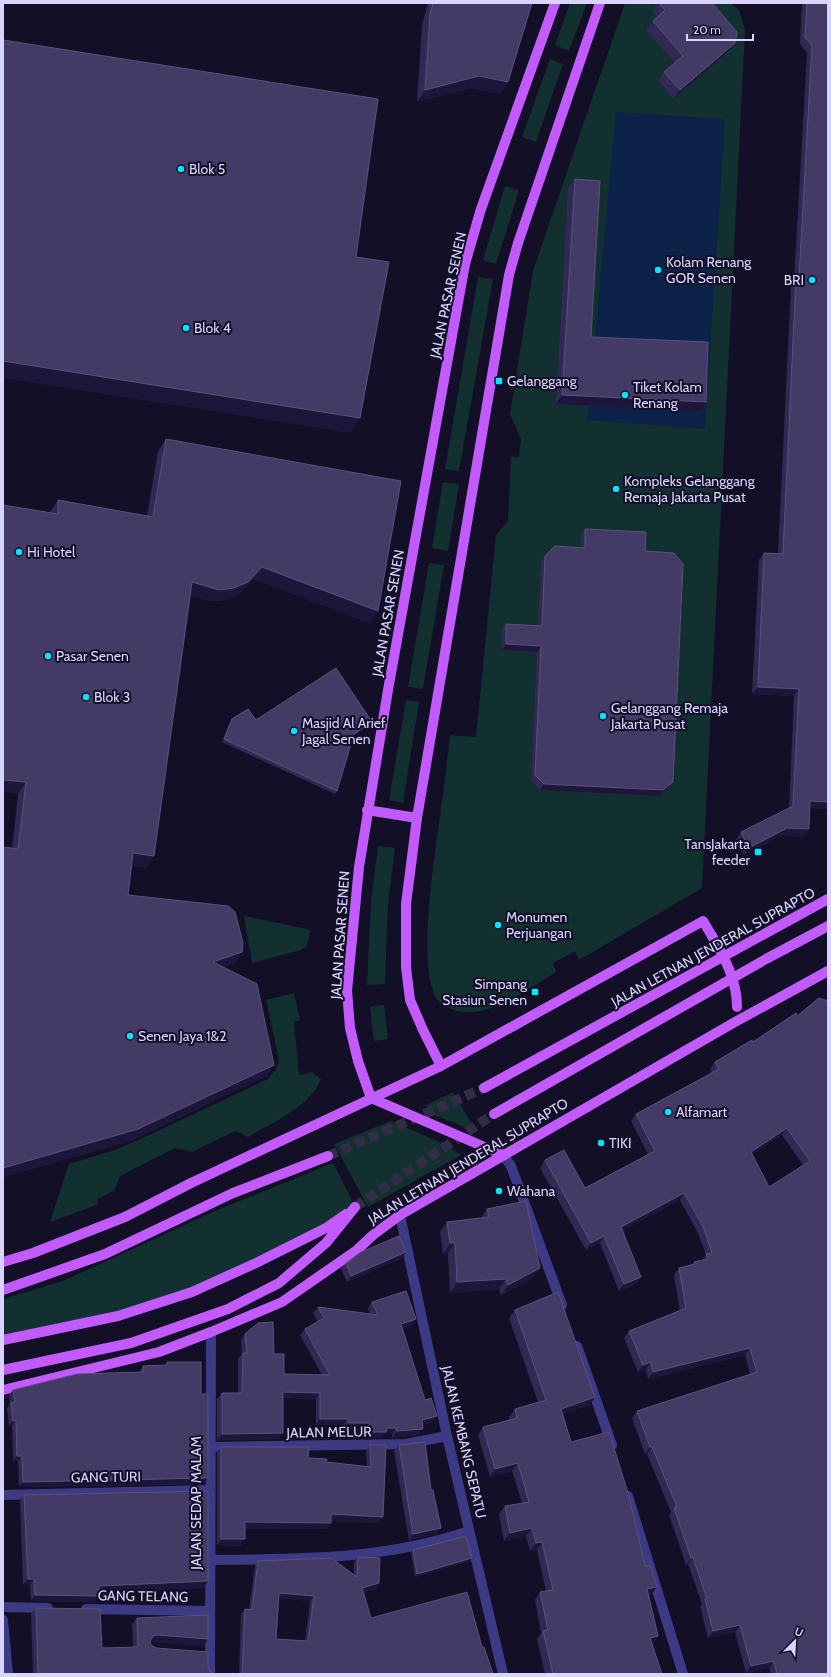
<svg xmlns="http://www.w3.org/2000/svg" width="831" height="1677" viewBox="0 0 831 1677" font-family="Cabin,sans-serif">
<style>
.green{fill:#12302f}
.water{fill:#0c2248}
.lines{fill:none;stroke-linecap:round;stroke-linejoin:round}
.major-tunnel{stroke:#312d47;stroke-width:10;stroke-dasharray:10 5;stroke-linecap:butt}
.minor{stroke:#3d3a85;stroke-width:10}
.major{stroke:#c25bff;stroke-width:10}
.major-bridge{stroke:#c25bff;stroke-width:10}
.wall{fill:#312854;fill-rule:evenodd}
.shaded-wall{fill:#1d163a}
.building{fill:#433a66;stroke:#5a527e;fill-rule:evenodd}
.poi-dot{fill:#00e5ff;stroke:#130f26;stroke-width:1.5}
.labels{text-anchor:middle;stroke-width:4;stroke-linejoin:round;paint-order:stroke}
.poi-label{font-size:14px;fill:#d9d4ff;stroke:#130f26;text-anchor:start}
.street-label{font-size:14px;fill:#d9d4ff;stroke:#130f26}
</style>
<rect width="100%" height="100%" fill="#130f26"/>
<!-- green -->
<path class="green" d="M570,3h17l-18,48 -14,-6z
M625,3h105l9,7 6,20 -43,858 -123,72 -4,-9 -22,12 3,9c-27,16 -69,49 -102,38 -6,-2 -13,-5 -17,-11 -21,-32 -2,-144 3,-183 4,-27 7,-54 10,-81l26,2 20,-202 12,-14 3,-64h8l2,-18 -11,-25 23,-143z
M550,59l13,5 -27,78 -14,-5z
M505,186l14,4 -23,74 -13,-4z
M478,277l15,2 -34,192 -14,-2z
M443,482l16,2 -11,67 -16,-3z
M429,563l15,2 -21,124 -15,-2z
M406,700l13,2 -16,101 -14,-3z
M378,846l17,2 -7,55 -3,81 -18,1 4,-83z
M244,916l63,13 3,2 -3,15 -6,4 -49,13z
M294,993l6,27 -6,2 5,53 13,-3 9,7c-12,29 -48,43 -73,58l-13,-6 -43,21 -17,-4 -55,28 -6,15 -17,8 2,5 -49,18 19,-58 46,-14 17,-7 136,-64 8,-10 3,-9 -13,-60z
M384,1005l4,34 -14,2 -4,-34z
M453,1092l20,34 -8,1 -34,-13 -5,-9z
M391,1121l53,23 17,11 -93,52 -34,-63z
M333,1163l22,44 -99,56 -126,49 -127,28v-41l60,-18 152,-70z"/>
<!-- water -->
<path class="water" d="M616,112l109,7 -20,310 -118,-9z"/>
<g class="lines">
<!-- major-tunnel -->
<path class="major-tunnel" d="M328,1156l156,-68
M355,1207l139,-93"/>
<!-- minor -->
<path class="minor" d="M503,1155l8,11 51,139
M400,1215l47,221 56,238
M577,1346l35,99
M210,1447l196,-3 41,-8
M3,1495l207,-5
M628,1496l55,178
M211,1560c88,-1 174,0 258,-29
M3,1607l45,1
M86,1609l124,2
M3,1620l5,54
M210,1674l1,-342"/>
<!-- major -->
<path class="major" d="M367,810l50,8
M441,1066l-18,-36 -13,-30 -4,-33v-63l11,-86 92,-543 9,-32 82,-240
M484,1088l344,-189
M494,1114l272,-155 62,-33
M503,1155l-132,-57 -13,-37 -8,-33 -3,-37 12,-124 29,-177 77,-426 16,-55 74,-206
M3,1262l30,-9 92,-36 66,-34 250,-117 262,-145 9,15
M3,1290l102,-36 128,-61 95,-37
M3,1340l115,-24 74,-24 64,-29 70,-35 20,-14
M3,1370l128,-27 97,-34 51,-26 47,-40 29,-36
M3,1390l156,-38 52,-20 71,-30 75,-52 16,-15 27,-20 335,-193 93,-51"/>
<!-- major-bridge -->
<path class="major-bridge" d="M712,936c13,23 25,44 25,71"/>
</g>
<!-- wall -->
<path class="wall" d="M428,3h104l-24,79 -8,12 -29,-6 -54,14 5,-77z
M658,3h54l16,49 -55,47 -15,-19 6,-8 11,-9 -29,-33 7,-9 4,-4 -5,-6z
M802,3h26v806l-18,-1 -6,29 -22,-2 -38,20 -8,-15 5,-8 48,-23 5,-113 -42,-2 7,-134 5,-7 14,1 13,-269 3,-4 13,-228 -7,-9z
M575,179l16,158 109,74 -144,-7 12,-216z
M166,439l204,184 -116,-44 -14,14 -14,7 -15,1 -21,-6 -36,261 -8,12 -14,-3 -4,30 107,68 -12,4 51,98 -8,11 -136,65 -127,36v-330l9,1 38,-336 8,-12 89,16 11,-65z
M585,529l60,22 23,237 -9,8 -119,-6 -9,-10 6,-128 -35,-2v-20l4,-6 32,2 3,-64 4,-6 36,-8v-13z
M232,719l24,1 114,5 -17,11 -16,55 -2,3 -113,-52 8,-20z
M819,998l9,676h-57l-2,-6 -23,5 -11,-41 -27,6 -8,-32 2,-2 -14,-40 -2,1 -17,-50 2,-3 -24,-58h-2l-13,-36 5,-7 113,-37 -5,-19 -97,24 -2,-10 -8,3 -14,-34 5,-7 51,-20 -6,-36 5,-7 13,-3 2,-3 8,-2 4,-5 -8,-22 -18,-33 -57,30 18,47 -5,7 -17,7 -19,-48 -14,7 -46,-82 5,-8 40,28 63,-34 -17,-33 5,-7 76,-41 -2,-4 5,-7 38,-20 44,-26zM782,1135l21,30 -34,22 -17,-33z
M487,1209l53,59 -7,10 -32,17 -2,-6 -49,4 -2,-40 -5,1 -3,-22 7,-10 34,-4z
M406,1252l-4,6 -55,24 -6,-13 5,-6z
M372,1302l40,23 -10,4 23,71 12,16 -5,6 -10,3 -4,10 -26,3v-4h-8l-2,4h-17l-1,-8 -21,-1v-4h-27v-26l-33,-1v35l-5,6 -61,1v-41l5,-6h16v-34l4,-6 -1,-13 4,-6 29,20 10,20 38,1 -22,-40 5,-6 13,-7 -5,-9 5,-6 52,7 -2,-6z
M515,1310l75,95 -27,9 8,28 80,153h-2l9,41 -6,8 10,30h-117l-8,-35 4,-6 -6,-33 5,-8 6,-1 -9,-41 -7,1 -4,-15 -22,5 -5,-27 6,-8 17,-3 -10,-32 -22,6 -12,-42 5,-8 27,-7 -1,-3 6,-8 23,-7 -29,-84z
M167,1362l34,32 3,90 -185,3 -1,-26h-5l-1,-35h-3l-2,-18 3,-5 -1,-8 4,-5 127,-18v-1l3,-5 22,-1z
M370,1445l9,78 -48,-2v2l-4,6h-82l-4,17 -24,-1v-92l4,-6 87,11 18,4 41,4 -1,-15z
M399,1445l38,89 -28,6 -15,-89z
M24,1495l180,93 -105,4 -4,10 -64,-1 -1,-16h-7l-3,-84z
M413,1550l59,8 -2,3 -55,16 -4,-24z
M358,1557l21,26 -3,6 -12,3 7,26 111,29 11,27h-254l2,-60 4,-5h4l6,-43 3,-5 96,14v-13zM279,1598l31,3 -5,40 -29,-2z
M36,1608l66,40 31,-1 -1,-23 5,-6 67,28 -51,-4h-3l1,3 5,3 52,20 5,6h-180l-2,-60z"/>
<!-- shaded-wall -->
<path class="shaded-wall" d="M735,43l-7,9 -55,47 7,-9z
M479,76l29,6 -8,12 -29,-6 -54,14 8,-12z
M3,361l357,57 -10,15 -347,-55z
M562,395l144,7 -6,9 -144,-7z
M262,567l116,44 -8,12 -116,-44 -14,14 -14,7 -15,1 -27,-7 8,-12z
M506,644l35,2 -4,6 -35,-2z
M758,687l41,2 -5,7 -42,-2z
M372,722l-2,3 -18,12 2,-3z
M3,780l23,2 -8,12 -15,-2z
M673,782l-5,6 -9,8 -119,-6 4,-6z
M810,801l18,1v7l-23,-1z
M787,828l22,1 -5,8 -22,-2 -38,20 5,-7z
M133,853l21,3 -8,12 -21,-4z
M242,952l-7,11 -30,11 8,-12z
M274,1065l-8,11 -136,65 -127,36v-9z
M787,1128l-5,7 -36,24 5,-7z
M684,1193l-4,7 -64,34 5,-7z
M604,1236l-4,7 -14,7 5,-7z
M450,1243h5l-7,10 -5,1z
M406,1252l-4,6 -55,24 4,-6z
M540,1268l-7,10 -32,17 7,-10z
M641,1277l-5,7 -17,7 5,-7z
M506,1279l-7,10 -49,4 7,-11z
M416,1319l-4,6 -15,6 4,-7z
M750,1348l-5,7 -97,24 5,-7z
M651,1362l-5,7 -8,3 5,-7z
M283,1392l37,1 -4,6 -37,-1z
M595,1397l-5,8 -35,12 6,-8z
M437,1416l-5,6 -15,4 5,-6z
M320,1419h28l-5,6h-27z
M13,1421h3l-4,5h-3z
M348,1423h21l-5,7 -21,-1z
M387,1428h9l-4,6h-8l-2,4h-17l5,-6z
M423,1429l-5,6 -26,3 5,-7z
M283,1433l-5,6 -61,1 5,-6z
M650,1447h2l-5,7h-2z
M17,1456h5l-4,5h-5z
M518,1463l-6,8 -22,6 5,-8z
M208,1478l-4,6 -185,3 4,-5z
M331,1514l52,3 -4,6 -52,-2z
M245,1522l86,1 -4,6h-86z
M441,1528l-4,6 -28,6 4,-6z
M532,1528l-6,8 -22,5 6,-8z
M221,1539h24l-4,7 -24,-1z
M542,1542l-5,8 -7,1 6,-8z
M693,1557l-5,7 -2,1 5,-7z
M472,1558l-2,3 -55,16 2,-3z
M28,1579h6l-4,6h-7z
M208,1581l-4,7 -109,4 4,-6z
M379,1583l-3,6 -17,5 3,-6z
M657,1587l-6,8 -9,2 5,-8z
M279,1593l35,3 -4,5 -34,-3z
M35,1595l64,1 -4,6 -64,-1z
M740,1625l-5,7 -27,6 5,-7z
M157,1635l51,4 -4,7 -51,-4h-4l4,-6z
M658,1636l-6,8 -8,2 6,-8z
M774,1661l-5,7 -23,5 5,-7z"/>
<!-- building -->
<path class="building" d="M433,3h99l-24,79 -29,-6 -54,14 5,-76z
M659,3h53l25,29 -2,11 -55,47 -16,-18 19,-16 -30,-35 12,-11z
M807,3h21v799l-18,-1 -1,28 -22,-1 -38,20 -8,-16 52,-26 6,-117 -41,-2 6,-134 19,1 13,-276h3l13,-232 -7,-9z
M3,40l375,59 -22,158 33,5 -29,156 -357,-57z
M575,179l25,2 -9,156 117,5 -2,60 -144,-7z
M166,439l235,42 -23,130 -116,-44 -14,15 -14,6 -15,2 -27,-8 -38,274 -21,-3 -5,42 100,11 7,6 8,31 -1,9 -29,10 44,22 17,81 -136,64 -135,39v-321l15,2 8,-67 -23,-2v-275l55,9v-14l95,17z
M585,529l61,3 -1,19 29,2 9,11 -10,218 -10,8 -119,-6 -9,-9 6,-129 -35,-2v-20l36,2 3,-70 10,-10 30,2z
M336,668l36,54 -18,12 -17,57 -113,-52 8,-20 16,-10 8,11z
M819,998l9,3v673h-51l-3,-13 -23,5 -11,-41 -27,6 -8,-32h2l-14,-42 -2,1 -17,-50 3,-1 -25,-60h-2l-13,-36 120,-39 -7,-24 -97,24 -2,-10 -8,3 -14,-34 57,-23 -7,-40 16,-4 -1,-2 14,-3 -2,-5 6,-1 -9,-27 -19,-33 -63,34 20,50 -17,7 -20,-48 -13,7 -46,-83 19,-10 21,38 70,-37 -19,-37 83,-45 -4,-7 37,-22 1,2 43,-29 1,3zM787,1128l23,33 -41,26 -18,-35z
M526,1201l14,67 -32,17 -2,-6 -49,3 -2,-39h-5l-3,-21 42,-5 -2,-8z
M399,1236l7,16 -55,24 -5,-13 15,-11z
M406,1291l10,28 -15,5 24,76 6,-2 6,18 -15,4 1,9 -26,2 -1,-3h-9l-1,4h-16l-1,-9h-21v-4h-28v-26l-37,-1v41l-61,1v-41h20l1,-40h4l-2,-19 13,-11 15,-1 1,32h10v20l46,1 -25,-46 19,-11 -6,-11 60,8 -6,-13z
M558,1292l37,105 -34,12 10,33 38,-10 20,64 16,70 5,-1 7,22 -10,2 11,47 -8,2 12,36h-109l-10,-43 5,-1 -8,-38 13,-2 -11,-48 -6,1 -4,-15 -22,5 -5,-27 24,-4 -11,-39 -23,6 -12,-42 34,-9 -2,-9 31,-9 -31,-90z
M167,1362h34v32h7v84l-185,4 -1,-26h-5l-1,-35h-3l-2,-18 4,-1 -2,-12 64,-16 66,-2v-6l24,-1z
M425,1442l6,48h2l8,38 -28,6 -14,-89z
M370,1445h16l-3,72 -52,-3v9l-86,-1v17h-24v-92h88l-1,11 19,1 -1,3 45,5z
M208,1491v90l-109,5v10l-64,-1 -1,-16h-6l-4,-84z
M466,1536l6,22 -55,16 -4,-24z
M358,1557l22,1 -1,25 -17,5 9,30 96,-26 15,55h2l9,27h-244l-7,-1 3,-64 7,1 6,-49 73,-3 26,19zM279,1593l35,3 -6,45 -32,-2z
M36,1608l64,1 2,39 36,-1 -1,-29 71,-3v24l-51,-4 -4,1 -3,5 1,4 5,3 52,4v16l5,6h-175z"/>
<!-- markers -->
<g class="poi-dot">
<circle cx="181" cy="169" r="4"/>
<circle cx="658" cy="270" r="4"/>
<circle cx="812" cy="280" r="4"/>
<circle cx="186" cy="328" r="4"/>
<rect x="495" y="377" width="8" height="8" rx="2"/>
<circle cx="625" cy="395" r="4"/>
<circle cx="616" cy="489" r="4"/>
<circle cx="19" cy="552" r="4"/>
<circle cx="48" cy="656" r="4"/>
<circle cx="86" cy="697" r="4"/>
<circle cx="603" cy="716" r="4"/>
<circle cx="294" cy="731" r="4"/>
<rect x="754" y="848" width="8" height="8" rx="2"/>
<circle cx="498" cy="925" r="4"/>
<rect x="531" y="988" width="8" height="8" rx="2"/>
<circle cx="130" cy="1036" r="4"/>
<circle cx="668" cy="1112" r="4"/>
<circle cx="601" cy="1143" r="4"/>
<circle cx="499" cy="1191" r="4"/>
</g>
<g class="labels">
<!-- poi labels -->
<g class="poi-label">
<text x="189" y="174">Blok 5</text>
<text x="666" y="267">Kolam Renang<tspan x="666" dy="16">GOR Senen</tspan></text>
<text x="804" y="285" text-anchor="end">BRI</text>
<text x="194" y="333">Blok 4</text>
<text x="507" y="386">Gelanggang</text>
<text x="633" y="392">Tiket Kolam<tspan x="633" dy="16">Renang</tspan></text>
<text x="624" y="486">Kompleks Gelanggang<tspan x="624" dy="16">Remaja Jakarta Pusat</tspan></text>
<text x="27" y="557">Hi Hotel</text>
<text x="56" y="661">Pasar Senen</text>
<text x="94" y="702">Blok 3</text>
<text x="611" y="713">Gelanggang Remaja<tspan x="611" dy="16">Jakarta Pusat</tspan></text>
<text x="302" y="728">Masjid Al Arief<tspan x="302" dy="16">Jagal Senen</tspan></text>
<text x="750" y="849" text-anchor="end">TansJakarta<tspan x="750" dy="16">feeder</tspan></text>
<text x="506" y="922">Monumen<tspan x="506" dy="16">Perjuangan</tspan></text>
<text x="527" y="989" text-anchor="end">Simpang<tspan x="527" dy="16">Stasiun Senen</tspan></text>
<text x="138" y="1041">Senen Jaya 1&amp;2</text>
<text x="676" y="1117">Alfamart</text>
<text x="609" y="1148">TIKI</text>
<text x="507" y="1196">Wahana</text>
</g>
<!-- street labels -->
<g class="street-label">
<text transform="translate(448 295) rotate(-78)" y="5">JALAN PASAR SENEN</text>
<text transform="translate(388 613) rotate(-80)" y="5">JALAN PASAR SENEN</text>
<text transform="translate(340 935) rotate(-86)" y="5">JALAN PASAR SENEN</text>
<text transform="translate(713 947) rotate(-29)" y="5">JALAN LETNAN JENDERAL SUPRAPTO</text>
<text transform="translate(468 1161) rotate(-31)" y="5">JALAN LETNAN JENDERAL SUPRAPTO</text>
<text transform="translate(329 1432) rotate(-1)" y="5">JALAN MELUR</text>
<text transform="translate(464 1442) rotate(77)" y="5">JALAN KEMBANG SEPATU</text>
<text transform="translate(106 1477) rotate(-1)" y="5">GANG TURI</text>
<text transform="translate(196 1503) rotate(-90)" y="5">JALAN SEDAP MALAM</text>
<text transform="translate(143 1596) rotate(1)" y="5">GANG TELANG</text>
</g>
</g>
<!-- border -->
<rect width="831" height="1677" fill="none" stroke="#d9d4ff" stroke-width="8"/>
<!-- north arrow -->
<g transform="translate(795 1641) rotate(24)" stroke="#130f26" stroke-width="3" paint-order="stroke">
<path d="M0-3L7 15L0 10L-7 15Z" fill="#d9d4ff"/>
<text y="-6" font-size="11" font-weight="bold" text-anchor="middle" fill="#d9d4ff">U</text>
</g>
<!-- scale -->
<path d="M687 34v6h66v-6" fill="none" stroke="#d9d4ff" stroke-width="2"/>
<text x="693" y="34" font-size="12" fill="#d9d4ff" stroke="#130f26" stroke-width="3" paint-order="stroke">20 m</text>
</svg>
